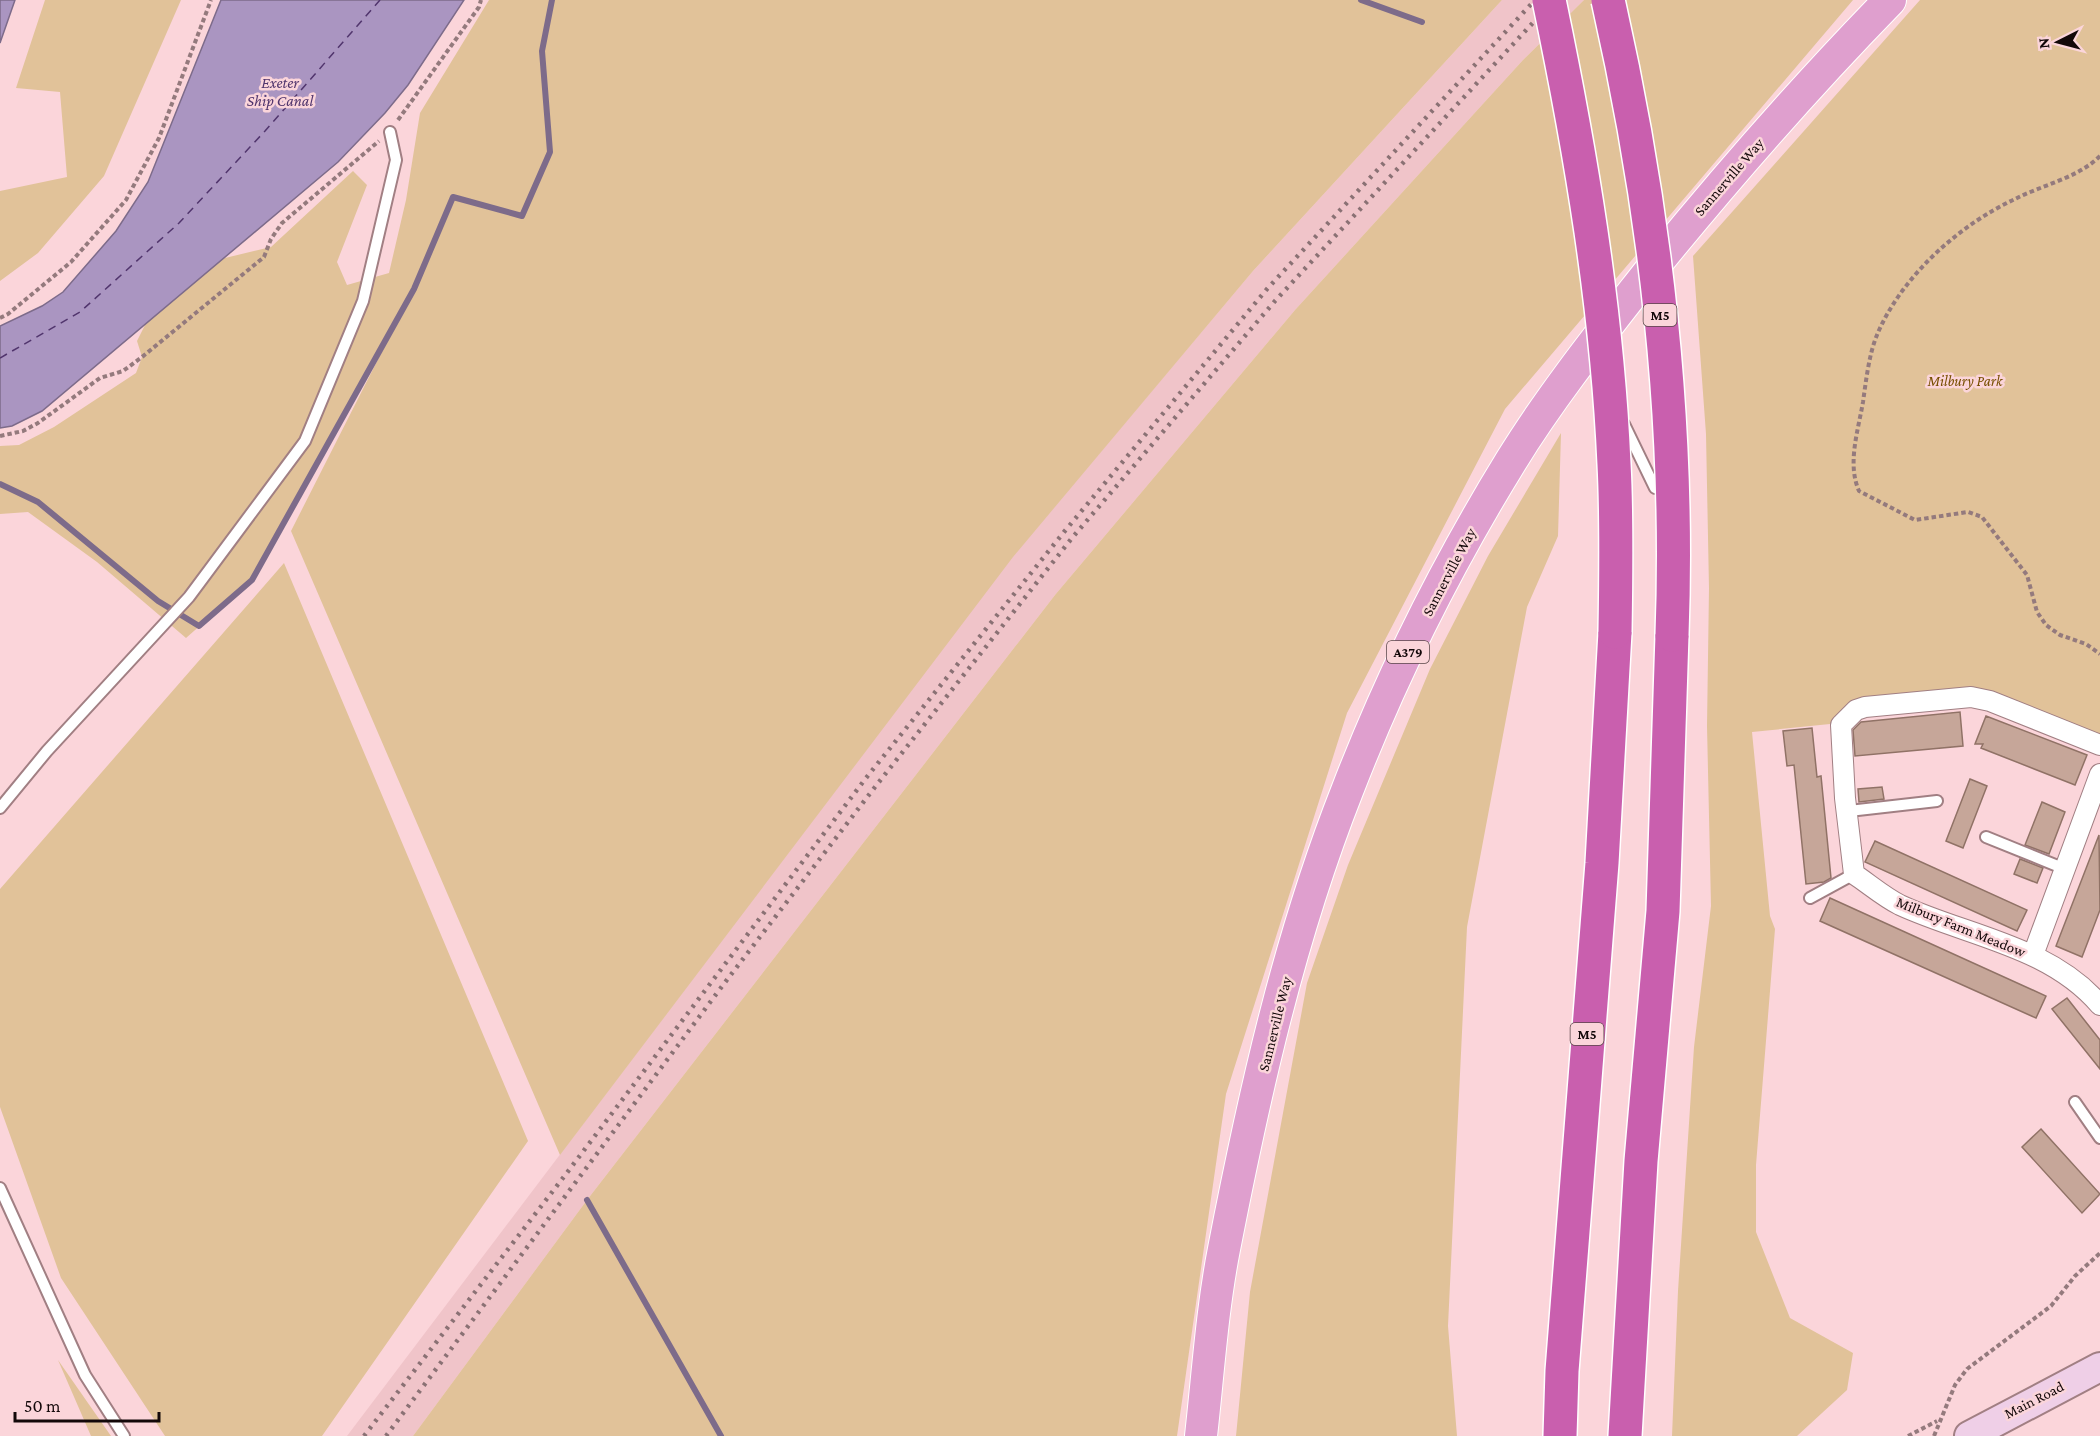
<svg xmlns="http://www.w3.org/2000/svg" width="2100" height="1436" viewBox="0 0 2100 1436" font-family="'Crimson Pro',serif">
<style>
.built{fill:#f0c4c9}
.green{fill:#e1c299}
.water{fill:#aa95c1;stroke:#7d6b8a;stroke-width:1.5}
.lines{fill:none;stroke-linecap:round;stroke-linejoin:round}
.stream{stroke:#7d6b8a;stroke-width:6}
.ferry{stroke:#51356d;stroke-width:1.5;stroke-dasharray:8 6;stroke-linecap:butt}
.building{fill:#c6a699;stroke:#907266;stroke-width:1.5}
.lane-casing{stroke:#a17f83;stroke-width:14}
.street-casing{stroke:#a17f83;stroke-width:22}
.secondary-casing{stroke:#a17f83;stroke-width:32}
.primary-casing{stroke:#fff;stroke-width:34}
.highway-casing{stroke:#fff;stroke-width:36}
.path{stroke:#947a7d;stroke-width:4;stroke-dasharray:4.5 3;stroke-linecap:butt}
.lane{stroke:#fff;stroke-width:10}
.street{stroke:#fff;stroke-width:20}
.secondary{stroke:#efcfe7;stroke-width:28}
.primary{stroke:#df9fce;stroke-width:32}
.highway{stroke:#c95fae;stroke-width:33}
.rail{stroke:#8a7174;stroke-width:4.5;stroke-dasharray:3 6;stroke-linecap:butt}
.highway-bridge-casing{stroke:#fff;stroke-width:36;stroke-linecap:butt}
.highway-bridge{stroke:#c95fae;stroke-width:33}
.labels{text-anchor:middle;stroke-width:5;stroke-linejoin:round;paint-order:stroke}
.shield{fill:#fbd5da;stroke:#594648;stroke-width:1.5}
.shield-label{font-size:14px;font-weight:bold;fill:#130809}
.street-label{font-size:15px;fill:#130809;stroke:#fbd5da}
.park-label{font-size:15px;font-style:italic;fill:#774e00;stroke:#fbd5da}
.water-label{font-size:16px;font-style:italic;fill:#51356d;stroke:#fbd5da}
</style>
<rect width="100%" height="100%" fill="#fbd5da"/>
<!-- built -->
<path class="built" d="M1502,0h82l-61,60 -228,250 -240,285 -468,605 -174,236h-66l665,-879 241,-286z"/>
<!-- green -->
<path class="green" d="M45,0h136l-77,176 -66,77 -38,28v-90l67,-14 -7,-85 -44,-4z
M489,0h1013l-249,271 -240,286 -453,598 -269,-624 112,-221 -151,270 -66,58 -89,-76 -69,-50 -28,2v-68l19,-1 35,-18 82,-54 6,-16 -5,-16 20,-40 47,-38 67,-16 82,-76 14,14 -30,77 10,23 42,-12 17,-73 14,-87z
M1584,0h269l-348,409 -158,304 -121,381 -49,342h-764l174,-236 468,-605 240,-285 228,-250z
M1920,0h180v734l-123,-46 -123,12 -24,24 -78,8 18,184 5,13 -19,236v67l34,86 63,35 -6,37 -50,46h-125l6,-145 16,-244 17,-141 -4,-180 2,-138 -3,-154 -13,-178z
M1561,433l-3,103 -31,71 -60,320 -19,399 9,110h-221l14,-144 57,-309 41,-118 82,-196 58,-113z
M284,563l244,578 -206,295h-157l-104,-158 -61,-171v-218z
M58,1360l53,76h-20z"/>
<!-- water -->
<path class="water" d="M0,0h15l-15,43z
M221,0h243l-56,85 -23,28 -47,49 -296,249 -30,15 -12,2v-102l42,-20 21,-14 53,-61 32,-49z"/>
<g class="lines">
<!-- stream -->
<path class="stream" d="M1361,0l61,22
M0,484l38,18 120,99 41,25 53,-46 162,-291 39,-92 69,19 28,-64 -8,-101 10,-51
M587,1200l134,236"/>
<!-- ferry -->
<path class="ferry" d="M0,358l80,-46 99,-89 86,-92 115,-131"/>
</g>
<!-- building -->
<path class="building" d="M1960,712l3,34 -108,10 -2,-26 8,-8z
M1986,716l101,39 -12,30 -94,-37 2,-4h-8z
M1812,728l5,49 4,-1 10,102 -7,4 -18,2 -12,-119 -7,1 -4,-35z
M1970,779l17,7 -24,62 -17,-7z
M1882,787l2,12 -25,3 -1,-13z
M2042,802l23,10 -16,42 -24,-9z
M2099,835l1,75 -18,47 -26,-11z
M1875,841l152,69 -10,21 -152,-69z
M2020,859l23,9 -6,15 -23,-9z
M1830,898l216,98 -10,22 -216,-97z
M2067,998l33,42v29l-48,-60z
M2041,1129l59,65 -18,19 -60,-66z"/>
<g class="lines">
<!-- lane casing -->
<g class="lane-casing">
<path id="lane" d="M1624,424l31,64
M0,808l47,-57 142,-154 116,-156 58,-140 33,-141 -6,-28
M1849,811l88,-10
M1986,837l79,32
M1810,898l44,-24
M2075,1102l25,36
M0,1188l85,187 39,61"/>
</g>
<!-- street casing -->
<g class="street-casing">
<path id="street" d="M2100,745l-110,-44 -19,-4 -106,10 -9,3 -15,15 4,73 9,76c15,10 30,23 46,31 67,31 150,41 200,100
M2033,955l67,-181"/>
</g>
<!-- secondary casing -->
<g class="secondary-casing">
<path id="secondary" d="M1969,1436l131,-69"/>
</g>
<!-- primary casing -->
<g class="primary-casing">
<path id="primary" d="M1201,1436c7,-62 11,-126 23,-187 30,-154 65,-311 123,-458 44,-114 100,-226 164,-330 40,-65 88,-125 135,-185 77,-95 158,-188 244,-276"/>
</g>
<!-- highway casing -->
<g class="highway-casing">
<path id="highway" d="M1560,1436l2,-65 40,-508 13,-231
M1625,1436l16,-275 22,-250 9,-276"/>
</g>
<!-- path -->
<path class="path" d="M398,120l81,-113 2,-7
M2100,156c-22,22 -58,29 -85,43 -56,26 -114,78 -138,136 -8,19 -11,46 -14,67 -5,29 -16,62 -4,89l56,29 53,-8 14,5 45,58 10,37 9,13 14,10 26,9 14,10
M0,318l8,-4 63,-52 55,-62 33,-62 52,-138
M0,436l23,-5 15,-8 62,-45 23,-7 19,-14 122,-100 7,-18 11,-16 97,-82
M1908,1436l29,-15
M1934,1436l21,-51 12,-16 84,-63 24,-30 25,-23"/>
<!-- lane -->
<use href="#lane" class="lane"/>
<!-- street -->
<use href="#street" class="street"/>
<!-- secondary -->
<use href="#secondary" class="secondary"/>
<!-- primary -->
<use href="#primary" class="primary"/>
<!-- highway -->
<use href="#highway" class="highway"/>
<!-- rail -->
<path class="rail" d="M364,1436l202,-262 300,-396 198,-246 203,-243 268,-289
M386,1436l337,-451 152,-198 197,-249 203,-237 279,-301"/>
<!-- highway-bridge casing -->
<g class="highway-bridge-casing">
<path id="highway-bridge" d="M1549,0c32,153 58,308 65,464 3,56 2,112 1,168
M1608,0c47,207 72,422 64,635"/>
</g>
<!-- highway-bridge -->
<use href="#highway-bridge" class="highway-bridge"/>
</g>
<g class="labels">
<!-- shield labels -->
<g class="shield">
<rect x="1643.5" y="304" width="33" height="22" rx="4.5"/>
<rect x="1387" y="641" width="42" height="22" rx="4.5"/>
<rect x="1570.5" y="1023" width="33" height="22" rx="4.5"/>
</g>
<g class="shield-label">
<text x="1660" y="320">M5</text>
<text x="1408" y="657">A379</text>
<text x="1587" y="1039">M5</text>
</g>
<!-- street labels -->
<g class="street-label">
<text transform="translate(1729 177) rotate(-49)" y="5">Sannerville Way</text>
<text transform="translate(1449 572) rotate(-62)" y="5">Sannerville Way</text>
<text transform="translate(1961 927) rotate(22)" y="5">Milbury Farm Meadow</text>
<text transform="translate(1275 1024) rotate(-76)" y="5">Sannerville Way</text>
<text transform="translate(2034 1400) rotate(-27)" y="5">Main Road</text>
</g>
<!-- park labels -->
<g class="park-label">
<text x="1965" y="386">Milbury Park</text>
</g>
<!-- water labels -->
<g class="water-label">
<text x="280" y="88">Exeter<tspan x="280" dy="18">Ship Canal</tspan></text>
</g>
</g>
<!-- north arrow -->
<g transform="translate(2058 42) rotate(264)" stroke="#fbd5da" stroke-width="4.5" paint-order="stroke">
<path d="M0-4.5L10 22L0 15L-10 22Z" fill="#130809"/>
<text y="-9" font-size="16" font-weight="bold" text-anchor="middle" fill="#130809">N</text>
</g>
<!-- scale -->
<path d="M15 1412v9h144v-9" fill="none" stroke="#130809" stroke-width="3"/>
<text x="24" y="1412" font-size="18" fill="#130809" stroke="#fbd5da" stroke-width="4.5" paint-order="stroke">50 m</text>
</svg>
